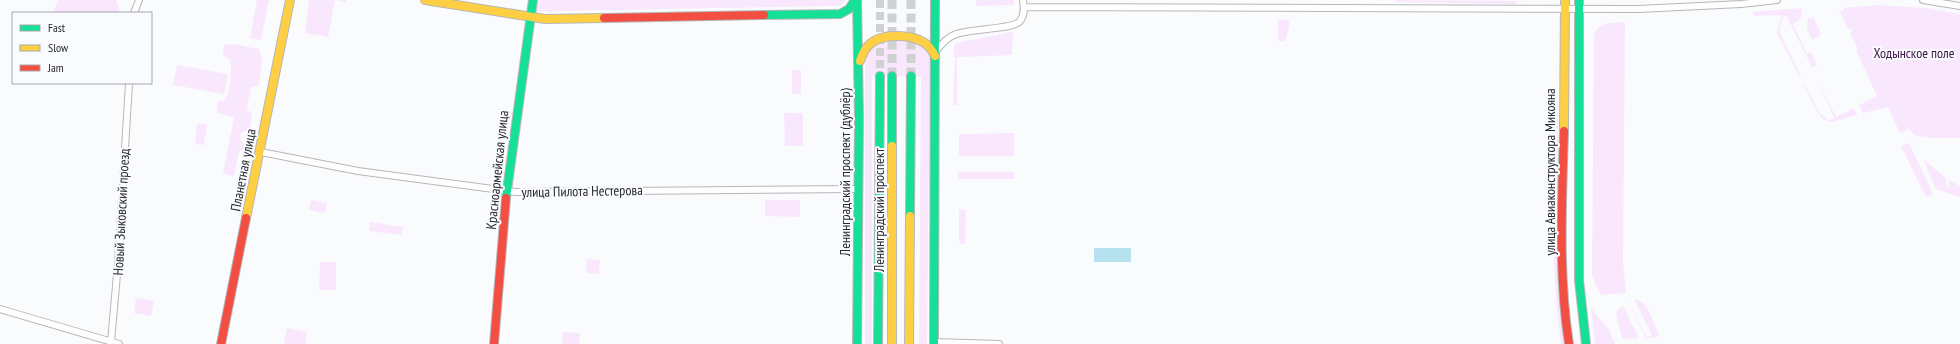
<svg xmlns="http://www.w3.org/2000/svg" width="1960" height="344" viewBox="0 0 1960 344" font-family="'PT Sans Narrow',sans-serif">
<style>
.green{fill:#f9e7fd}
.water{fill:#b6e2f0}
.lines{fill:none;stroke-linecap:round;stroke-linejoin:round}
.secondary-tunnel{stroke:#d0d1d3;stroke-width:8;stroke-dasharray:8 4;stroke-linecap:butt}
.primary-tunnel{stroke:#d0d1d3;stroke-width:9;stroke-dasharray:9 4.5;stroke-linecap:butt}
.street-casing{stroke:#b6b7b9;stroke-width:8}
.fast-casing{stroke:#b6b7b9;stroke-width:10}
.slow-casing{stroke:#b6b7b9;stroke-width:10}
.jam-casing{stroke:#b6b7b9;stroke-width:10}
.street{stroke:#fefeff;stroke-width:6}
.fast{stroke:#16e098;stroke-width:8}
.slow{stroke:#ffcf43;stroke-width:8}
.jam{stroke:#f24e42;stroke-width:8}
.labels{text-anchor:middle;stroke-width:4;stroke-linejoin:round;paint-order:stroke}
.park-label{font-size:14px;fill:#3f1446;stroke:#f9fbfe}
.street-label{font-size:14px;fill:#27282b;stroke:#f9fbfe}
</style>
<rect width="100%" height="100%" fill="#fafbfd"/>
<!-- green -->
<path class="green" d="M58,0h58l4,12 -67,1z
M257,0h12l-8,40 -11,-2z
M309,0h37v2l-11,-2 -7,37 -23,-4z
M535,0h311l-5,5 -6,1 -281,5 -5,2 -2,-2 -14,1z
M976,0h38v5l-38,1z
M1396,0l120,1v3l-120,-2z
M1878,5l47,3 35,6v124h-32l1,-2c-10,2 -14,1 -20,-7l-9,4 -12,-26 -25,6 -4,-8 18,-9 -21,-46 2,-1 -8,-16 3,-4h-5l-8,-17 -3,-1h7l-1,-3z
M1802,8l-1,10 -8,6 14,30 4,-2 6,13 -5,2 3,6 -29,-58 -4,4 -3,12 22,45 -1,1 -23,-44 5,-18 -28,1 -2,-4z
M1808,17l3,4 -1,-4h3l8,16 -2,1 1,2 -8,4 -5,-12z
M1278,20h11v8l-4,13h-7z
M1625,22l-2,239 3,32 -25,2 -5,-9 -4,-11 2,-239c3,-15 18,-13 31,-14z
M1013,32l-1,23 -55,2v48h-4l2,-47 2,-1h-3v-11l2,-3z
M885,41c18,0 38,-3 45,17l-3,286h-8l2,-267 -49,-1v268h-7v-280c2,-14 7,-20 20,-23z
M234,44l25,5 3,9 -3,27 -8,2 -4,21 5,7 -2,13 -9,5 -1,5 5,9 -6,5 -5,24 -11,-2 11,-57 -17,-4 1,-12h5c8,-7 8,-29 8,-40l-8,-6 1,-10z
M177,65l51,9 -4,20 -51,-9z
M792,70h9v24h-9z
M1816,77l20,40 18,-9 3,7 -25,7 -8,-2 -5,-5 -16,-31 1,-1 16,31 8,6 7,-1z
M1554,104h4l1,183 5,57h-3c-11,-79 -7,-160 -7,-240z
M784,113h19v33h-18z
M197,123l10,2 -3,20 -9,-1z
M1014,133v23h-55v-22z
M1909,143l24,51 -7,3 -25,-51z
M1923,159l24,20 -1,7 2,1 1,-7 11,6v11l-24,-8z
M958,172h56v7h-56z
M311,200l16,3 -2,10 -16,-3z
M765,200h35v17l-35,-1z
M959,209l7,1 -1,34h-4l-2,-3z
M370,222l33,5 -1,8 -33,-4z
M587,259l13,1 -1,14 -13,-1z
M320,262h16v28h-17z
M136,298l18,3 -3,15 -17,-3z
M1634,299c14,1 20,25 25,37l-13,3 -17,-36 1,-3v5l17,33 5,-3z
M1623,306l16,32 -17,1 -6,-25 1,-4z
M1591,308l18,22 6,14h-20z
M287,328l20,4 -2,12h-21z
M563,332l17,1 -1,11h-17z"/>
<!-- water -->
<path class="water" d="M1094,248h37v14h-37z"/>
<g class="lines">
<!-- secondary-tunnel -->
<path class="secondary-tunnel" d="M880,0v76"/>
<!-- primary-tunnel -->
<path class="primary-tunnel" d="M892,0v76
M911,0v76"/>
<!-- street casing -->
<g class="street-casing">
<path id="street" d="M1923,0l37,6
M1024,7l614,2 103,-5 36,-4
M134,13l5,-13
M936,51c5,-6 10,-13 18,-16 13,-7 60,-5 66,-14 5,-6 4,-14 3,-21
M261,152l97,19 158,21 342,-3
M0,309l119,35
M111,342l7,-79 11,-180
M934,342l65,2"/>
</g>
<!-- fast casing -->
<g class="fast-casing">
<path id="fast" d="M857,0l2,118 -2,226
M1579,0v280l7,64
M764,15l76,-1 9,-5 6,-9
M892,76v70
M506,198l27,-198
M910,216l1,-140
M878,344l2,-268
M934,344l1,-344"/>
</g>
<!-- slow casing -->
<g class="slow-casing">
<path id="slow" d="M425,0l120,19 59,-1
M860,61c2,-6 4,-12 9,-16 11,-12 41,-11 54,-3 6,3 9,8 12,14
M1564,131l1,-131
M892,146v198
M246,218l44,-218
M909,344l1,-128"/>
</g>
<!-- jam casing -->
<g class="jam-casing">
<path id="jam" d="M604,18l160,-3
M1564,131c-2,71 -6,143 5,213
M221,344l25,-126
M494,344l12,-146"/>
</g>
<!-- street -->
<use href="#street" class="street"/>
<!-- fast -->
<use href="#fast" class="fast"/>
<!-- slow -->
<use href="#slow" class="slow"/>
<!-- jam -->
<use href="#jam" class="jam"/>
</g>
<g class="labels">
<!-- park labels -->
<g class="park-label">
<text x="1914" y="58">Ходынское поле</text>
</g>
<!-- street labels -->
<g class="street-label">
<text transform="translate(243 170) rotate(-79)" y="5">Планетная улица</text>
<text transform="translate(497 170) rotate(-84)" y="5">Красноармейская улица</text>
<text transform="translate(845 172) rotate(-90)" y="5">Ленинградский проспект (дублёр)</text>
<text transform="translate(1550 172) rotate(-90)" y="5">улица Авиаконструктора Микояна</text>
<text transform="translate(582 191) rotate(-1)" y="5">улица Пилота Нестерова</text>
<text transform="translate(879 210) rotate(-90)" y="5">Ленинградский проспект</text>
<text transform="translate(121 212) rotate(-87)" y="5">Новый Зыковский проезд</text>
</g>
</g>
<!-- legend -->
<rect x="12" y="12" width="140" height="72" fill="#f9fbfe" stroke="#a5a7aa"/>
<rect x="20" y="25" width="20" height="6" fill="#16e098" stroke="#a5a7aa"/>
<text x="48" y="32" font-size="12" fill="#27282b">Fast</text>
<rect x="20" y="45" width="20" height="6" fill="#ffcf43" stroke="#a5a7aa"/>
<text x="48" y="52" font-size="12" fill="#27282b">Slow</text>
<rect x="20" y="65" width="20" height="6" fill="#f24e42" stroke="#a5a7aa"/>
<text x="48" y="72" font-size="12" fill="#27282b">Jam</text>
</svg>
